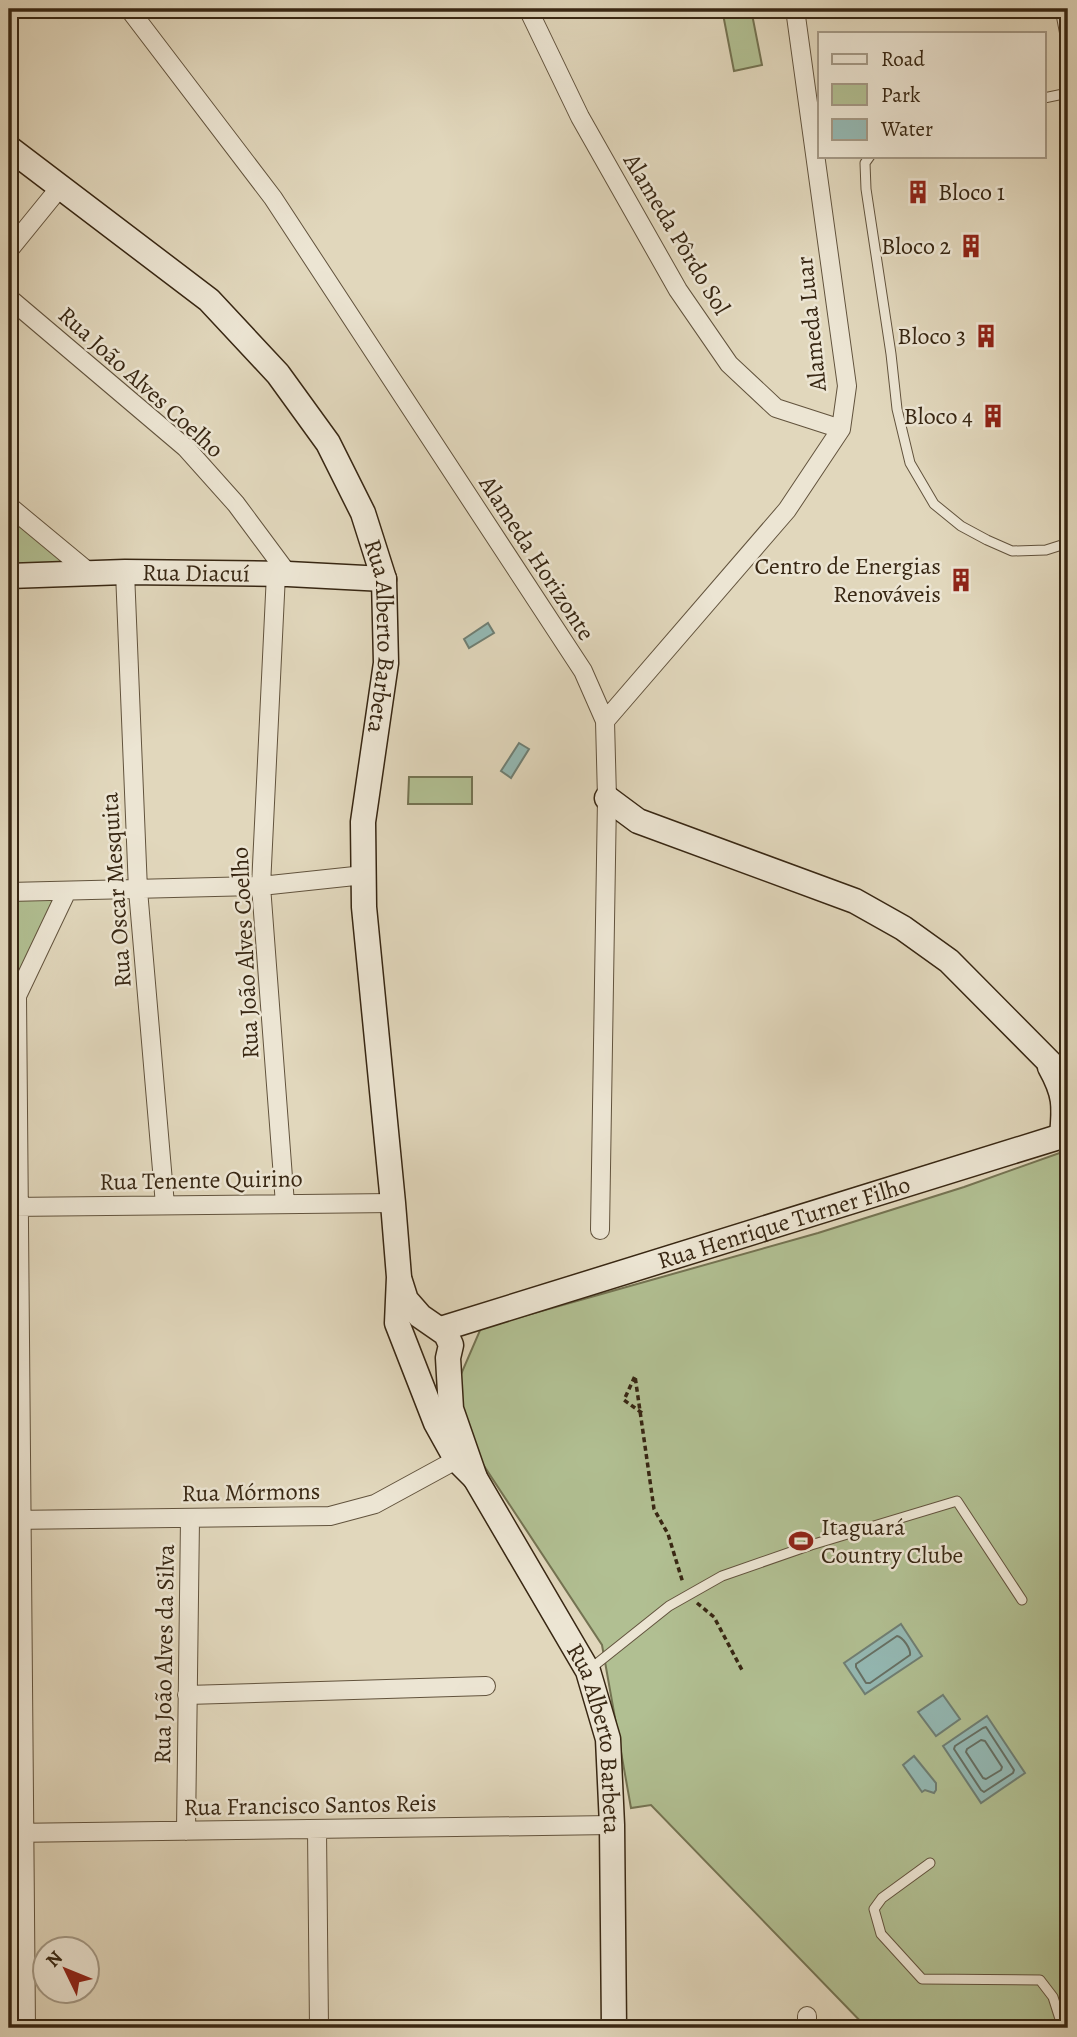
<svg xmlns="http://www.w3.org/2000/svg" width="1077" height="2037" viewBox="0 0 1077 2037" font-family="Alegreya,serif">
<style>
.green{fill:#b1bf92;stroke:#747352;stroke-width:2}
.water{fill:#94b9b4;stroke:#6f7f74;stroke-width:2}
.lines{fill:none;stroke-linecap:round;stroke-linejoin:round}
.shore{stroke:#667064;stroke-width:2}
.lane-casing{stroke:#62533d;stroke-width:11}
.street-casing{stroke:#62533d;stroke-width:20}
.secondary-casing{stroke:#382713;stroke-width:27}
.path{stroke:#382713;stroke-width:3.5;stroke-dasharray:5 3.5;stroke-linecap:butt}
.lane{stroke:#ece5d3;stroke-width:9}
.street{stroke:#ece5d3;stroke-width:18}
.secondary{stroke:#ece5d3;stroke-width:24}
.labels{text-anchor:middle;stroke-width:5;stroke-linejoin:round;paint-order:stroke}
.poi-label{font-size:24px;fill:#382713;stroke:#ece5d3;text-anchor:end}
.street-label{font-size:24px;fill:#382713;stroke:#ece5d3}
</style>
<rect width="100%" height="100%" fill="#e1d7bc"/>
<filter id="stains"><feTurbulence type="fractalNoise" baseFrequency=".00286" numOctaves="4"/><feColorMatrix values="0 0 0 0 .2 0 0 0 0 .09 0 0 0 0 .02 0 0 0 .5 -.17"/></filter>
<radialGradient id="worn" r=".72"><stop offset=".6" stop-color="#630" stop-opacity="0"/><stop offset="1" stop-color="#630" stop-opacity=".3"/></radialGradient>
<!-- green -->
<path class="green" d="M722,9h29l11,56 -28,6z
M9,515l63,50 -63,2z
M409,777h63v27h-64z
M65,894l-48,95 -8,-14v-80z
M1068,1150v878h-201l-216,-223 -20,3 -29,-163 -137,-208 -10,-49 26,-60 337,-95 146,-46z"/>
<!-- water -->
<path class="water" d="M488,623l6,10 -25,15 -5,-9z
M519,743l10,6 -18,29 -10,-7z
M901,1624l21,32 -57,38 -21,-31z
M943,1695l17,24 -24,17 -18,-24z
M987,1716l38,57 -44,30 -38,-57z
M914,1756l22,27v7l-2,3 -9,-3 -3,2 -19,-27z"/>
<g class="lines">
<!-- shore -->
<path class="shore" d="M897,1636c6,1 14,13 13,19l-40,28h-4l-10,-16v-3z
M986,1727l28,43 -1,3 -29,19 -3,-2 -27,-41 1,-3 28,-18z
M981,1740l4,1 17,26 -1,3 -15,9 -3,-1 -17,-26 1,-3z"/>
<!-- lane casing -->
<g class="lane-casing">
<path id="lane" d="M1060,9l8,42
M1044,98l24,-5
M870,156l-5,7 1,26 25,165 6,55 13,54 24,41 27,22 26,14 25,11 34,-1 22,-7
M590,1669l79,-63 53,-30 89,-31 146,-44 65,99
M930,1863l-48,35 -8,11 7,25 41,45 118,1 13,17 7,22 8,6"/>
</g>
<!-- street casing -->
<g class="street-casing">
<path id="street" d="M129,9l144,189 310,473 22,50 2,77 -7,432
M528,9l52,108 98,173 51,74 47,44 65,21
M9,250l52,-64
M9,298l177,150 50,56 52,70
M9,506l82,68
M125,572l13,318 27,315
M276,574l-15,312 24,318
M605,721l182,-211 54,-81 6,-43 -52,-377
M9,892l252,-6 103,-11
M9,1207l384,-4
M9,1520l321,-4 45,-12 90,-49
M187,1695l299,-9
M317,1830l2,198
M186,1831l4,-312
M9,1833l603,-8
M807,2016v12
M26,2028l-9,-1032 50,-105"/>
</g>
<!-- secondary casing -->
<g class="secondary-casing">
<g id="secondary">
<path id="s1" d="M9,148l200,152 69,74 50,69 35,70 21,66 2,84 -23,159 1,85 29,296 6,74 -2,46 39,100 20,36 19,19"/>
<path id="s2" d="M9,576l116,-4 163,2 96,5"/>
<path d="M607,798l31,23 217,80 48,27 46,33 119,120"/>
<path d="M1050,1067c15,27 15,38 12,69"/>
<path id="s3" d="M400,1281l6,19 14,16 26,18 5,11 -3,13 3,51 24,69 113,193 20,68 4,86 2,203"/>
<path id="s4" d="M441,1329l621,-193 6,-4"/>
</g>
</g>
<!-- path -->
<path class="path" d="M642,1413l-18,-13 11,-24 19,133 14,25 15,49
M697,1603l17,14 28,53"/>
<!-- lane -->
<use href="#lane" class="lane"/>
<!-- street -->
<use href="#street" class="street"/>
<!-- secondary -->
<use href="#secondary" class="secondary"/>
</g>
<!-- icons -->
<defs>
<g id="building-bare" transform="scale(1.89)"><path d="M-4-6H4V6H1V3H-1V6H-4ZM-2.5-4.3h1.7v1.8h-1.7ZM.8-4.3h1.7v1.8H.8ZM-2.5-1h1.7V.8h-1.7ZM.8-1h1.7V.8H.8Z" fill="#8f2418" stroke="#ece5d3" stroke-width="2.5" paint-order="stroke"/></g>
<g id="stadium-bare" transform="scale(1.89)"><path d="M0-5a6.5 5 0 1 0 0 10a6.5 5 0 1 0 0-10ZM-3.5-1.8h7v3.6h-7Z" fill="#8f2418" stroke="#ece5d3" stroke-width="2.5" paint-order="stroke"/></g>
</defs>
<g fill-rule="evenodd">
<use href="#building-bare" x="918" y="192"/>
<use href="#building-bare" x="971" y="246"/>
<use href="#building-bare" x="986" y="336"/>
<use href="#building-bare" x="993" y="416"/>
<use href="#building-bare" x="961" y="580"/>
<use href="#stadium-bare" x="801" y="1541"/>
</g>
<g class="labels">
<!-- poi labels -->
<g class="poi-label">
<text x="938" y="200" text-anchor="start">Bloco 1</text>
<text x="951" y="254">Bloco 2</text>
<text x="966" y="344">Bloco 3</text>
<text x="973" y="424">Bloco 4</text>
<text x="941" y="574">Centro de Energias<tspan x="941" dy="28">Renováveis</tspan></text>
<text x="821" y="1535" text-anchor="start">Itaguará<tspan x="821" dy="28">Country Clube</tspan></text>
</g>
<!-- street labels -->
<g class="street-label">
<text transform="translate(677 234) rotate(59)" y="8">Alameda Pôrdo Sol</text>
<text transform="translate(811 324) rotate(-96)" y="8">Alameda Luar</text>
<text transform="translate(141 382) rotate(42)" y="8">Rua João Alves Coelho</text>
<text transform="translate(537 558) rotate(57)" y="8">Alameda Horizonte</text>
<text dy="8" stroke="none"><textPath href="#s2" startOffset="187">Rua Diacuí</textPath></text>
<text dy="8" stroke="none"><textPath href="#s1" startOffset="642">Rua Alberto Barbeta</textPath></text>
<text transform="translate(116 890) rotate(-94)" y="8">Rua Oscar Mesquita</text>
<text transform="translate(245 953) rotate(-93)" y="8">Rua João Alves Coelho</text>
<text transform="translate(201 1180) rotate(-1)" y="8">Rua Tenente Quirino</text>
<text dy="8" stroke="none"><textPath href="#s4" startOffset="359">Rua Henrique Turner Filho</textPath></text>
<text transform="translate(251 1492) rotate(-1)" y="8">Rua Mórmons</text>
<text transform="translate(164 1654) rotate(-89)" y="8">Rua João Alves da Silva</text>
<text dy="8" stroke="none"><textPath href="#s3" startOffset="514">Rua Alberto Barbeta</textPath></text>
<text transform="translate(310 1805) rotate(-1)" y="8">Rua Francisco Santos Reis</text>
</g>
</g>
<!-- margin -->
<rect width="1077" height="2037" fill="none" stroke="#e1d7bc" stroke-width="35"/>
<rect x="10" y="10" width="1056" height="2016" fill="none" stroke="#382713" stroke-width="3.5"/>
<rect x="18" y="18" width="1042" height="2002" fill="none" stroke="#382713" stroke-width="2"/>
<!-- legend -->
<rect x="818" y="32" width="228" height="126" fill="#ece5d3" stroke="#a49986" stroke-width="2"/>
<rect x="832" y="54" width="35" height="10" fill="#ece5d3" stroke="#a49986" stroke-width="2"/>
<text x="881" y="66" font-size="21" fill="#382713">Road</text>
<rect x="832" y="84" width="35" height="21" fill="#b1bf92" stroke="#a49986" stroke-width="2"/>
<text x="881" y="102" font-size="21" fill="#382713">Park</text>
<rect x="832" y="119" width="35" height="21" fill="#94b9b4" stroke="#a49986" stroke-width="2"/>
<text x="881" y="136" font-size="21" fill="#382713">Water</text>
<!-- north arrow -->
<g transform="translate(66 1970) rotate(313)"><circle r="33" fill="#ece5d3" stroke="#a49986" stroke-width="2"/>
<path d="M0-5L12 26L0 18L-12 26Z" fill="#8f2418"/>
<text y="-10" font-size="19" font-weight="bold" text-anchor="middle" fill="#382713">N</text>
</g>
<rect width="100%" height="100%" filter="url(#stains)"/>
<rect width="100%" height="100%" fill="url(#worn)"/>
</svg>
